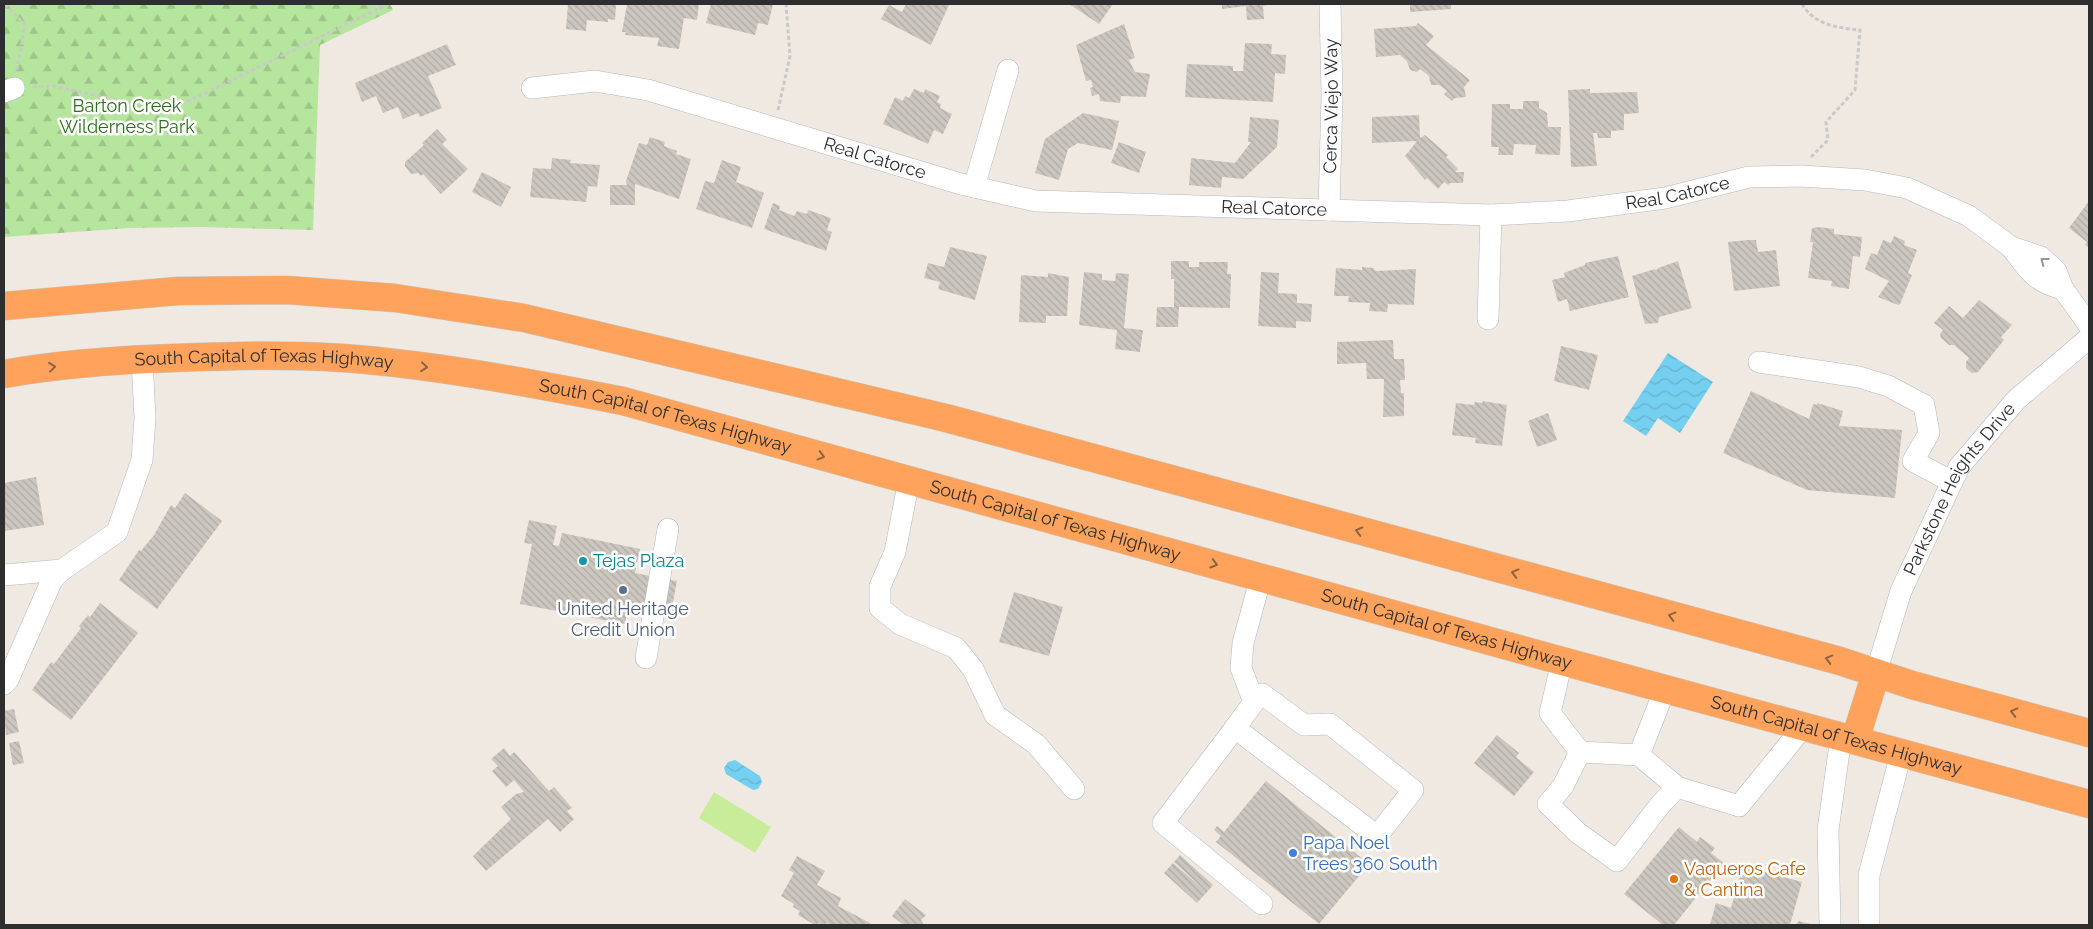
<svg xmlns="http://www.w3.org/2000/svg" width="2093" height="929" viewBox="0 0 2093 929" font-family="Raleway,sans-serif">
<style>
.forest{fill:url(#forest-firs)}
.pitch{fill:#c9ec9a}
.water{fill:url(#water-waves)}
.building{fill:url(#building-back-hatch)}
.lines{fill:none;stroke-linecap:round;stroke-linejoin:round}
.minor-casing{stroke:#b4b7c1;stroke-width:22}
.highway-casing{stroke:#c9c9c9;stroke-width:29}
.path{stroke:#c9c9c9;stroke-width:3;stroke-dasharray:4 2.5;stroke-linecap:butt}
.minor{stroke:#fff;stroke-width:21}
.highway{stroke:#ffa35c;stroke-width:28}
.oneway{stroke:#969696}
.oneway2{stroke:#8c6343}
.culture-dot{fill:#0f9aa8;stroke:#fff;stroke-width:2}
.service-dot{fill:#5c6f8a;stroke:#fff;stroke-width:2}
.shop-dot{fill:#3f7fe0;stroke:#fff;stroke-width:2}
.food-dot{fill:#e8710a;stroke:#fff;stroke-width:2}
.labels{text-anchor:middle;stroke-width:5;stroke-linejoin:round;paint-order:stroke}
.park-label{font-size:18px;fill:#2c6e1b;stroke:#fff}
.street-label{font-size:18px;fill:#2e2e2e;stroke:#fff}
.culture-label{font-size:18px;fill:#0d838f;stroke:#fff;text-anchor:start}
.service-label{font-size:18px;fill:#4e5e75;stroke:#fff}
.shop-label{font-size:18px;fill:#366cbe;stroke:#fff;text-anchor:start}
.food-label{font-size:18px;fill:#c56008;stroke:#fff;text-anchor:start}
</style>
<defs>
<pattern id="forest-firs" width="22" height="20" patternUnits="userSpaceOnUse" patternTransform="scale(1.25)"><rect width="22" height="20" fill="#b6e59e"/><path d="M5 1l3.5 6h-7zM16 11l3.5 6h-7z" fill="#9dc588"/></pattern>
<pattern id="water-waves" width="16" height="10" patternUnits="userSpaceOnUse" patternTransform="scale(1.25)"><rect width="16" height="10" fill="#75cff0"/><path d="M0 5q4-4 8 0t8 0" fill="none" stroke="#66b2ce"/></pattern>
<pattern id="building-back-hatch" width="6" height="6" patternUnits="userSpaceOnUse" patternTransform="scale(1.25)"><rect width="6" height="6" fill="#cbc7bf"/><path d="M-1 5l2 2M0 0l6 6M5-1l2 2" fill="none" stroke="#afaba4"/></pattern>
</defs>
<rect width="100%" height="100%" fill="#efe9e1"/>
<!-- forest -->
<path class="forest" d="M4,4h386l3,6 -73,35 -7,185 -114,-3 -69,1 -126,9z"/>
<!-- pitch -->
<path class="pitch" d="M714,792l57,35 -16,26 -56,-35z"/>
<!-- water -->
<path class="water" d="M1668,353l45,29 -33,51 -22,-15 -12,18 -23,-15z
M735,760l25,16 2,6 -4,7 -5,1 -27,-16 -2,-6 4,-6z"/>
<!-- building -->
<path class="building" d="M568,4h48l-1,16 -7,-1v3l-21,-2 -1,11 -20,-2z
M627,4h72l-2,16 -13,-2 -5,31 -22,-3 2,-8 -34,-3 1,-3h-4z
M711,4h62l-5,21 -10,-2 -3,12 -49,-12z
M906,4l43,1 -18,40 -50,-26 8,-14 13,7z
M1069,4h44l-14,20z
M1222,4h45v1l-4,1 1,13 -17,1 -1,-14 -24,3z
M1410,4h41v5l-41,3z
M1418,23l16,13 -8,9 44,35 -6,7 2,10 -11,1 -3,3 -8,-7 3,-3 -8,-6h-8l-2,-9 -9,-7 -3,3 -7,-2 -3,-9 -7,-6 -24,2 -2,-28 42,-3z
M1124,24l11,34 -6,2 6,12 15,2 -4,23 -25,-1 -1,7 -20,-2 -1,-7 -7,2 -2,-8 3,-1 -2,-7 -5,1 -10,-36z
M1245,43l27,1 -1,10 15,1 -1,19 -10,-1 -2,29 -88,-5 2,-33 46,2v5h10z
M447,44l9,21 -28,11 14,32 -22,9 -2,-4 -15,6 -5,-12 -15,6 -7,-17 -14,6 -7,-19z
M914,89l10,4 1,-4 15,7 -3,6 4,2 -1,4 12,6 -9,20 -9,-4 -6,14 -45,-20 12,-27 8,4 2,-5 4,2z
M1590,89v4l47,-1 2,21 -15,1v16l-13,1v7h-13l-1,-5h-4l4,33 -26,1 -3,-77z
M1523,101h16v7l8,5 1,14h13l-1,28 -25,-1 1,-9 -22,-1 -1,11h-15l1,-8h-8l1,-43h18v5h13z
M1083,113l36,8 -7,29 -34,-7 -10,6 -9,31 -24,-7 10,-34z
M1419,115l1,23 5,-3 23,20 -2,2 12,12 -3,3h9l-1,11h-13l-2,2 -4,-3 -6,7 -11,-11 -2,2 -20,-24 12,-15 -45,2v-26z
M1250,117l29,3 -2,27 -34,32 -21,-2 -1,11 -32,-3 2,-27 44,5 16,-21h-3z
M437,129l10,11 -5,4 26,25 -27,25 -18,-20 -2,2 -3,-3 -7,1 -6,-8v-4l19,-17 -2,-2z
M650,137l15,5 -1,4 13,5 -1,3 15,5 -12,40 -44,-15v21h-25v-20h17l-1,-4 13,-38 8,2z
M1119,142l27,10 -7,21 -28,-10z
M552,158l19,2 -1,3 30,2 -3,22 -9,-1 -2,16 -56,-5 3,-29 18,1z
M722,160l19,7 -5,15 28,11 -12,35 -56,-19 9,-28 9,2z
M482,172l29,15 -10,20 -29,-15z
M2089,201v47l-4,-3 2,-3 -18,-14z
M773,203l7,3 -1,4 15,6 3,-5 10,3 1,-4 23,8 -4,12 5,2 -6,19 -62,-22z
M1819,227l15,2v5l28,3 -2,20 -7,-1 -4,33 -18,-3 1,-5 -24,-3 5,-36h-3l2,-14z
M1894,236l11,5 -1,4 13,5 -9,23 4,2 -12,29 -2,1 -20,-8 11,-16 -24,-12 6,-16 6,2 6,-15 8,3z
M1748,240h8l2,12 18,-2 4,36 -46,5 -6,-49z
M950,247l37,9 -12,44 -37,-11 2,-7 -16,-4 4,-15 16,4z
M1618,256l11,41 -59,14 -3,-12 -9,3 -6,-22 13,-3 -1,-4 21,-8v-2z
M1171,261h18v6h10v-5h29l-1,12h4l-1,34 -51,-1 -1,20h-22l1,-20h17v-28h-3z
M1678,261l14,47 -33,9 -1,6 -13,1 -13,-48 23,-7 1,2 2,-3z
M1362,267l12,1v2l3,1 39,-2 -2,36 -26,-1 -1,8 -18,-1 1,-8 -22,-1 1,-6h-15l2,-28 26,2z
M1084,272l18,2v6l13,1 1,-8 13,1 -5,54 19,2 -3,22 -25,-3 2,-19 -38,-5z
M1261,272l18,1 -1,20 19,1v9l15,1 -1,18 -15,-1v7l-38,-2z
M1048,273l21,4 -2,39h-21v7l-27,-1 2,-47 27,2z
M1979,300l33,25 -11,12 3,3 -26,32 -6,1 -6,-5v-6l3,-4 -15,-13h-5l-8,-7 -1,-4 3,-4 -9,-7 15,-17 14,12z
M1393,340l1,19h10l1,21h-5l1,13h3v23l-21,1 1,-38h-17l-1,-16 -29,1v-22z
M1561,346l37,9 -9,35 -35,-9z
M1751,391l58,28 4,-15 4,1v-2l26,8 -4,15 63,4 -7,68 -88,-8 -84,-37z
M1483,401l24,4 -5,41 -27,-3 1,-5 -24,-3 4,-32 18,2 1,-3 7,1z
M1548,413l9,27 -20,7 -9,-26z
M36,477l8,48 -40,6v-48z
M185,493l37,28 -65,88 -38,-29 20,-30 2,1 13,-16 17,-30 4,3z
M529,520l28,6 -4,19 6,1 3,-13 78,16 -5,24 42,8 -6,31 -42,-9 -4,21 -105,-20 12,-60 -8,-1z
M1014,592l49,15 -14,49 -50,-14z
M100,603l38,30 -67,87 -39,-30 19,-28 3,2 27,-36 -2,-2 9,-11 2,2z
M14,709l5,23 -13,3 -2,-24z
M1497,735l22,18 -3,4 18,15 -20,24 -40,-33z
M19,741l5,22 -11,2 -4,-22z
M504,748l6,8 4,-4 35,39 5,-4 18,21 -5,3 7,8 -14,13 -12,-13 -62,52 -13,-15 38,-37 -10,-12 15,-13 8,-2 -10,-12 -8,7 -14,-16 6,-5 -7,-7z
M1266,781l103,83 -50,60 -103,-82 5,-6 -7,-6 3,-4 7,6z
M1679,827l18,15 3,-5 15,11 -4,5 13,10 -50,62h-11l-39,-31z
M1180,855l33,30 -6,7 -33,-30z
M797,856l28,15 -8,14 24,13 -3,8 32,17 -1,2h-38l-4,-2 -4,2 -4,-2 -4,2 -17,-10 2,-4 -7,-4 1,-3 -13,-8 13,-23 -5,-3z
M1173,863l34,29 -10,11 -33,-30z
M1743,866l59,16 -12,43h-80l6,-22 15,5z
M905,899l21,16 -5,5 3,5h-20l-12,-9z
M1799,921l11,3v1h-15z"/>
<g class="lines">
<!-- minor casing -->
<g class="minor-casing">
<g id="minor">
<path id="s1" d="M532,88l63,-7 53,9 313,94 75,17 455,14 77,-4 97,-13 84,-21 52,-1 64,4 42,8 62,28 42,31 30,10 15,14 7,18 26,36"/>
<path d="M4,92l10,-4"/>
<path d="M974,187l34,-117"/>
<path id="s2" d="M1329,210l3,-114 -2,-92"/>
<path d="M2011,247c17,23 24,35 52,42"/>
<path d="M1488,319l3,-104"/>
<path d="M1759,362l100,15 29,9 36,19 5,28 -16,28 39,21"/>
<path d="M909,480l-14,72 -15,34v22l20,16 56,24 17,21 22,46 41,29 38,45"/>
<path d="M4,575l58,-5"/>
<path d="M646,658l22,-129"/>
<path d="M1562,661l-12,52 30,39 -17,34 -15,18 30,29 39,28 43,-56 17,-18 62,19 65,-80"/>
<path id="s3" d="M1876,673l25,-82 58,-124 57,-67 73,-62"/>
<path d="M4,684l4,-4 44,-100 10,-10 55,-38 25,-72 3,-42 -3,-59"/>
<path d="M1254,702l8,-8 42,31 26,-1 83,66 -36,46 -142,-108 19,-26 -13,-34 2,-25 18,-66"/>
<path d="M1235,728l-72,95 99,81"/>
<path d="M1580,752l59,3 26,-66"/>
<path d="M1639,755l38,32"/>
<path d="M1830,925l-2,-95 13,-93"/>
<path d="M1869,925v-50l32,-121"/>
</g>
</g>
<!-- highway casing -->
<g class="highway-casing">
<g id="highway">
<path d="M4,306l174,-15 109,-1 108,8 129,20 422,100 894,243 72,24 177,48"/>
<path id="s4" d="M4,374c55,-10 112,-14 169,-16 57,-2 113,-4 170,0 94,7 187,25 280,43l939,260 527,143"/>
<path d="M1855,740l21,-67"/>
</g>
</g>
<!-- path -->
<path class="path" d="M5,4l20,21 -8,44
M1802,4c12,21 36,24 58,26l-5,60 -29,32 2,18 -17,17
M33,87l21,-1 90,20 45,-5 199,-97
M778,110l12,-54 -4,-52"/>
<!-- minor -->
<use href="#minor" class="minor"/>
<!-- highway -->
<use href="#highway" class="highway"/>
</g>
<!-- one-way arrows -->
<defs><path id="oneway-chevron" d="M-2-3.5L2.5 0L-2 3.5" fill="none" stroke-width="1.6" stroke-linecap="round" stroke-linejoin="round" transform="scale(1.25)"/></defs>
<use class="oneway" href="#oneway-chevron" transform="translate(2044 261) rotate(-142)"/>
<g class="oneway2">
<use href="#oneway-chevron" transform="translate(52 367) rotate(-6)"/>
<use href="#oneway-chevron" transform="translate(424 367) rotate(6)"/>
<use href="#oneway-chevron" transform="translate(821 456) rotate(15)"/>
<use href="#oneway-chevron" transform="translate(1359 531) rotate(-165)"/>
<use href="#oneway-chevron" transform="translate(1214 564) rotate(16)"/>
<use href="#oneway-chevron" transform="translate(1515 573) rotate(-165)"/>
<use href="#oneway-chevron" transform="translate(1672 616) rotate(-165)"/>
<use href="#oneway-chevron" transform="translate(1829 659) rotate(-165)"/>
<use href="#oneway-chevron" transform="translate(2014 712) rotate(-165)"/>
</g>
<!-- markers -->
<circle class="culture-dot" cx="583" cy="561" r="5"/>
<circle class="service-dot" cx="623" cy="590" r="5"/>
<circle class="shop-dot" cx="1293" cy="853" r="5"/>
<circle class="food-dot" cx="1674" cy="879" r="5"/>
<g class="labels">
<!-- park labels -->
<g class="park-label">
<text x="127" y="112">Barton Creek<tspan x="127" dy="21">Wilderness Park</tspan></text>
</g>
<!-- street labels -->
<g class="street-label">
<text dy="6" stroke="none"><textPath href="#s2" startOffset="104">Cerca Viejo Way</textPath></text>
<text dy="6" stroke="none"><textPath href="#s1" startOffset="354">Real Catorce</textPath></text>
<text dy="6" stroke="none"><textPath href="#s1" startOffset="1164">Real Catorce</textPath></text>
<text dy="6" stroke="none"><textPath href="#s1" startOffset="759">Real Catorce</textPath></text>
<text dy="6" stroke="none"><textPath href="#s4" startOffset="261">South Capital of Texas Highway</textPath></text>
<text dy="6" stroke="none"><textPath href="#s4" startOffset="668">South Capital of Texas Highway</textPath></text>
<text dy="6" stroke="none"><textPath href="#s3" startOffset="204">Parkstone Heights Drive</textPath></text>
<text dy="6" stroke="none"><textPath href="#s4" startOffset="1072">South Capital of Texas Highway</textPath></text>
<text dy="6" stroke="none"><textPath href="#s4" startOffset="1478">South Capital of Texas Highway</textPath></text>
<text dy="6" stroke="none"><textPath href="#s4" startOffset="1882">South Capital of Texas Highway</textPath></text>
</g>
<!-- culture labels -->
<g class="culture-label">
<text x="593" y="567">Tejas Plaza</text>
</g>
<!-- service labels -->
<g class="service-label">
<text x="623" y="615">United Heritage<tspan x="623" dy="21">Credit Union</tspan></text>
</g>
<!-- shop labels -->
<g class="shop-label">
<text x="1303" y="849">Papa Noel<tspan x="1303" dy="21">Trees 360 South</tspan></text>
</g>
<!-- food labels -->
<g class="food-label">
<text x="1684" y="875">Vaqueros Cafe<tspan x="1684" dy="21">&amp; Cantina</tspan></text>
</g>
</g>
<!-- border -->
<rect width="2093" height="929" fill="none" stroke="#2e2e2e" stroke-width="10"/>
</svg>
